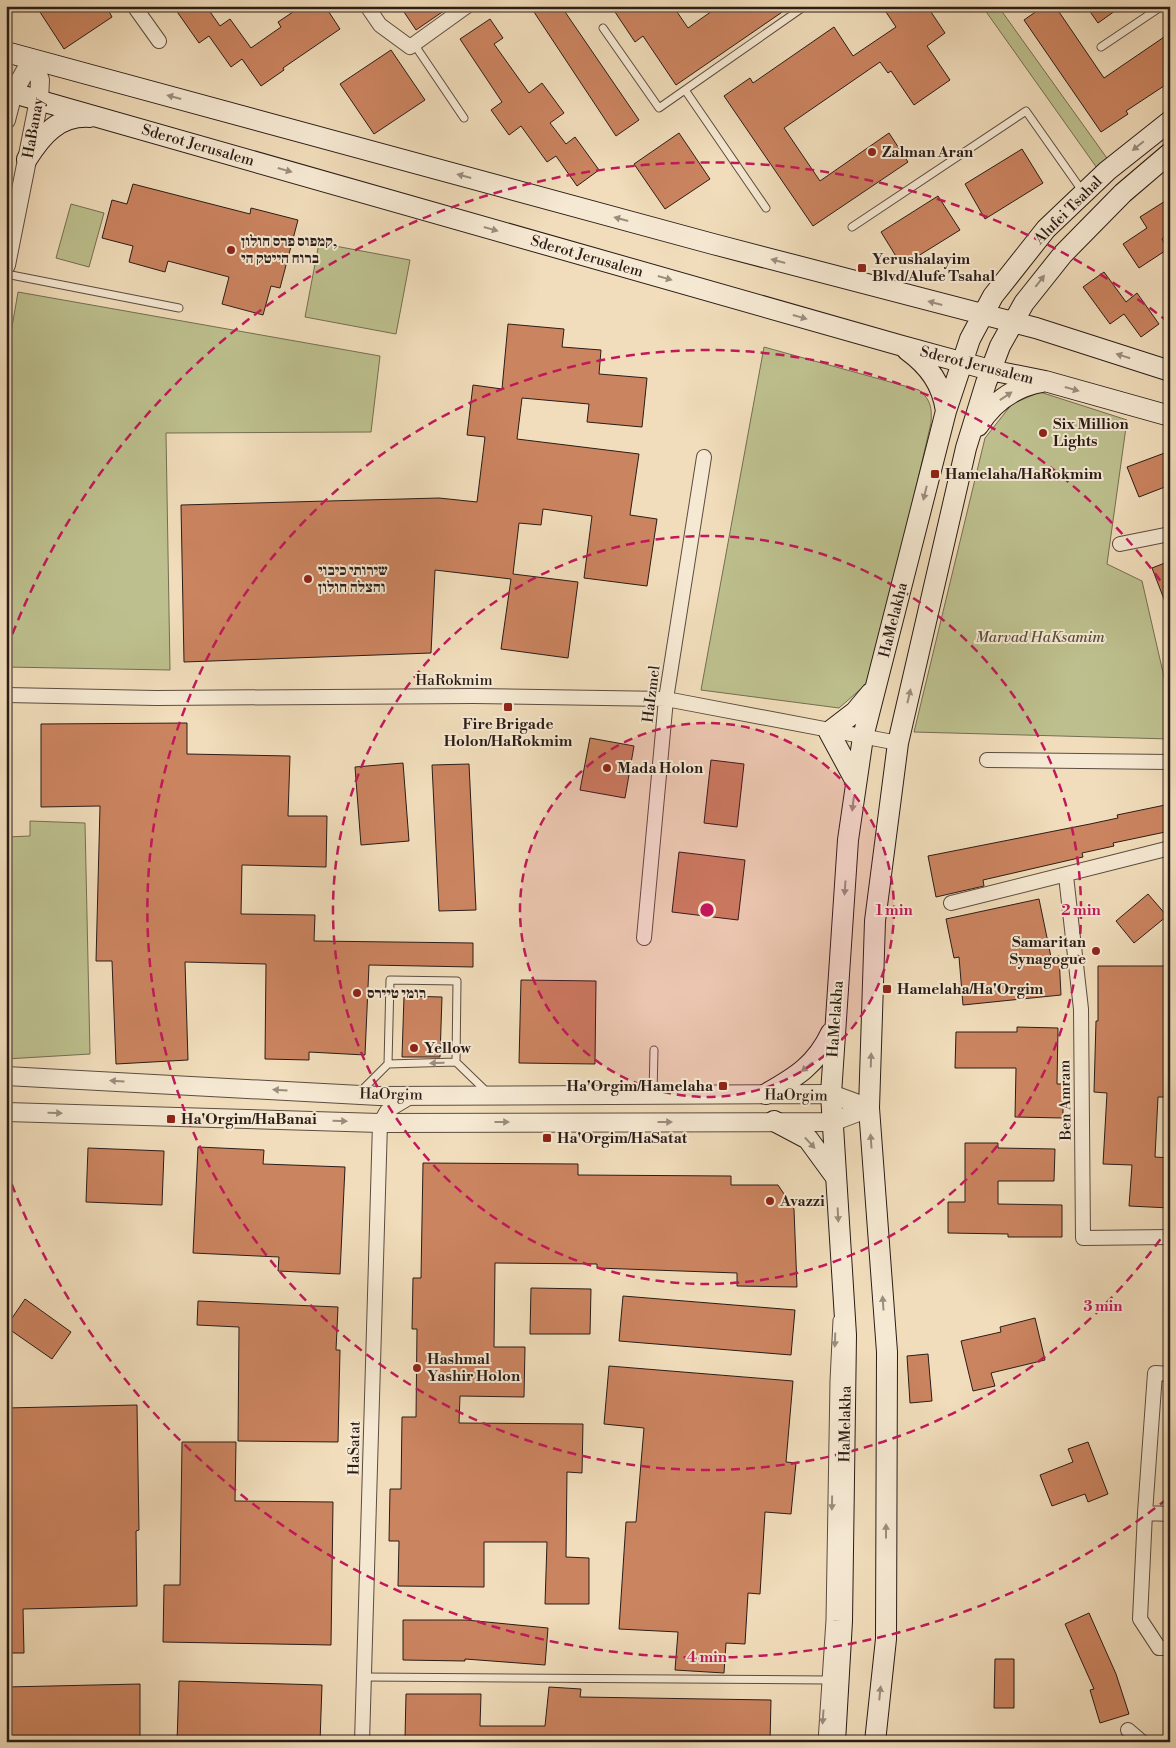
<svg xmlns="http://www.w3.org/2000/svg" width="1176" height="1748" viewBox="0 0 1176 1748" font-family="'Libre Bodoni','Frank Ruhl Libre',serif">
<style>
.green{fill:#bdc08e;stroke:#746e52}
.building{fill:#cb8460;stroke:#2b1c17}
.lines{fill:none;stroke-linecap:round;stroke-linejoin:round}
.service-casing{stroke:#5c4c40;stroke-width:9}
.minor-casing{stroke:#5c4c40;stroke-width:16}
.tertiary-casing{stroke:#5c4c40;stroke-width:20}
.secondary-casing{stroke:#2b1c17;stroke-width:22}
.service{stroke:#f6e9d3;stroke-width:7}
.minor{stroke:#f6e9d3;stroke-width:14}
.tertiary{stroke:#f6e9d3;stroke-width:18}
.secondary{stroke:#f6e9d3;stroke-width:20}
.oneway{fill:#9b8d7e}
.ring{fill:none;stroke:#c2185b;stroke-width:2.5;stroke-dasharray:9 6}
.poi-dot{fill:#8f2418;stroke:#f6e9d3;stroke-width:2}
.labels{text-anchor:middle;stroke-width:4;stroke-linejoin:round;paint-order:stroke}
.street-label{font-size:15px;fill:#2b1c17;stroke:#f6e9d3}
.poi-label{font-size:15px;font-weight:bold;fill:#2b1c17;stroke:#f6e9d3;text-anchor:start}
.park-label{font-size:15px;font-style:italic;fill:#574d3b;stroke:#f6e9d3}
.centre{fill:#c2185b;stroke:#f6e9d3;stroke-width:2.5}
.ring-label{font-size:15px;text-anchor:middle;font-weight:bold;fill:#c2185b;stroke:#f6e9d3;stroke-width:4;stroke-linejoin:round;paint-order:stroke}
</style>
<rect width="100%" height="100%" fill="#f1ddbb"/>
<filter id="stains"><feTurbulence type="fractalNoise" baseFrequency=".004" numOctaves="4"/><feColorMatrix values="0 0 0 0 .2 0 0 0 0 .09 0 0 0 0 .02 0 0 0 .5 -.17"/></filter>
<radialGradient id="worn" r=".72"><stop offset=".6" stop-color="#630" stop-opacity="0"/><stop offset="1" stop-color="#630" stop-opacity=".3"/></radialGradient>
<!-- green -->
<path class="green" d="M982,6h16l111,155 -12,7z
M71,204l33,9 -15,54 -33,-9z
M319,243l91,17 -14,74 -91,-17z
M18,292l362,64 -9,76 -205,1 4,237 -164,-3v-305z
M764,347l155,43c12,10 13,18 12,33l-60,257 -32,28 -138,-18z
M1040,392l87,28 -20,144 35,17 28,122v36l-256,-7 71,-294 27,-34z
M30,821l55,2 5,231 -84,5v-222l24,-1z"/>
<!-- building -->
<path class="building" d="M36,6h70l6,11 -48,32z
M173,6h33l14,20 10,-7 21,29 30,-21 -3,-5 24,-16h23l15,23 -57,39 1,2 -23,16 -19,-27 -11,8 -22,-31 -10,7z
M400,6h51l-35,24z
M530,6h31l78,114 -23,16z
M611,6h62l15,22 31,-22h72l-115,79 -33,-49 -8,6z
M882,6h45l18,27 -18,13 23,34 -36,25 -23,-34 -3,2 -8,-11 -96,66 36,53 69,-48 19,29 -95,64 -89,-130 26,-18 3,5 81,-56 19,29 43,-29z
M1044,6h11l49,72 66,-45v49l-44,29 2,3 -27,18 -77,-112z
M1086,6h36l-24,17z
M490,19l13,19 -9,6 35,49 13,-10 22,30 -14,10 16,21 9,-7 24,33 -22,16 -21,-30 -9,6 -26,-36 -12,9 -18,-25 11,-8 -42,-63z
M391,50l34,50 -51,34 -34,-50z
M679,133l31,46 -45,30 -31,-45z
M1022,149l21,34 -58,36 -20,-35z
M133,184l117,30 1,-6 47,12 -18,68 -9,-2 -8,29 -41,-11 7,-27 -61,-16 -3,11 -36,-10 4,-16 -31,-8 10,-38 15,4z
M938,196l22,34 -58,36 -21,-34z
M1170,198v36l-8,5 6,10 -29,19 -16,-24 24,-16 -7,-11z
M1104,272l22,30 11,-9 22,31 -18,13 -17,-23 -14,10 -27,-37z
M508,324l56,5 -2,18 39,3 -2,24 48,4 -5,49 -55,-5 2,-18 -67,-6 -5,41 122,15 -9,61 27,4 -10,67 -63,-8 8,-62 -49,-7 -2,16 -22,-2 -6,51 65,8 -10,76 -67,-9 10,-70 -76,-9 -4,83 -247,9 -3,-157 258,-7 38,4 8,-65 -18,-2 6,-50 29,4z
M1170,451v34l-31,12 -12,-30z
M1170,561v50l-1,1 -17,-44z
M187,723v31l103,2 -2,60h39l-1,51 -84,-2 -1,49 74,1 -1,26 159,2v24l-104,-2 -4,90 -56,-3v8l-44,-1 1,-95 -81,-2 3,98 -72,4 -4,-103h-16l4,-155 -59,1v-83z
M590,738l44,8 -9,52 -45,-8z
M711,760l33,4 -7,63 -33,-4z
M403,763l6,78 -48,4 -6,-78z
M469,764l7,146 -37,1 -7,-146z
M1170,804v27l-57,12 1,3 -32,7 1,4 -100,23 1,6 -48,11 -8,-41 162,-32 28,-6 -1,-3z
M679,852l66,8 -7,60 -66,-8z
M1148,894l19,22 -33,27 -18,-22z
M1039,899l12,58 8,-1 2,39 -98,10 -4,-48 -5,1 -8,-39z
M1098,966h72v131h-12l-3,60 15,1v50l-41,-2 3,-41 -29,-1 4,-71 -13,-1 2,-71h2z
M521,980l75,1 -1,83 -76,-1z
M404,996l38,1 -2,60h-38z
M1017,1027l41,1 -1,56h6v34l-48,-1 1,-49h-61l1,-36h61z
M965,1143h33v5l57,1 -1,32h-56v23l64,1v32h-54v-3l-60,-1v-31h17z
M198,1147l66,3 -1,14 82,3 -5,107 -62,-3 1,-14 -86,-4z
M88,1148l76,3 -2,54 -76,-3z
M423,1163l155,1v11l153,1v9h47l16,24 3,78 -60,-1v-13l-140,-5v-4l-102,-1 -1,84h31l-1,50 -64,-1 -1,27 124,1 -1,49 -15,-1 -1,85 23,1v46h-44l2,-62h-63v45l-86,-1 1,-45h-10l1,-52h11l1,-72h14l1,-88h-5l1,-51h8z
M531,1288l60,1 -1,45h-60z
M623,1296l172,14 -4,45 -172,-14z
M25,1299l46,33 -19,27 -46,-32z
M198,1301l140,6 -2,43h4l-2,92 -100,-1 1,-114 -42,-2z
M1035,1318l10,42 -54,13 4,13 -22,5 -12,-50 40,-9 -1,-5z
M928,1354l4,47 -22,2 -3,-47z
M609,1366l184,15 -7,81 10,1 -5,51 -26,-2 -5,82 -12,-1 -3,51 -19,-1 -2,30 -49,-3 3,-38 -59,-3 7,-107h10l8,-94 -40,-4z
M137,1405l2,125 -3,1 1,75 -114,3 1,44h-18v-245z
M182,1442h54l-1,59 98,1 -2,143 -168,-3 1,-57h16z
M1088,1442l20,52 -20,8 -3,-8 -33,12 -12,-31 33,-13 -5,-13z
M1089,1613l27,61 13,40 -29,9 -10,-33 4,-1 -29,-65z
M403,1620h63l82,8 -3,37 -80,-6v2l-62,-1z
M995,1659h19v49h-20z
M179,1681l143,4 -2,57h-143z
M140,1684v54l-134,3v-54z
M549,1687l32,2 -1,8 191,3 -1,42h-267v-3l-98,-1 1,-44h75l-1,32h65z"/>
<g class="lines">
<!-- service casing -->
<g class="service-casing">
<path id="service" d="M603,28l56,80 146,-102
M414,44l50,74
M1101,47l61,-41
M685,90l81,118
M852,227l174,-116 57,81
M6,274l173,34
M388,1064l2,-84 67,1 -1,81
M360,1092l28,-28 68,-2 32,31
M653,1094l1,-44
M365,1677l461,3
M822,1742l8,-122 4,-239 3,-61"/>
</g>
<!-- minor casing -->
<g class="minor-casing">
<path id="minor" d="M134,6l25,35
M367,6l13,19 30,22 57,-41
M1120,544l50,-10
M6,695l150,3 317,-2 193,3 232,44
M987,760l183,2
M1066,876l15,133 2,229 87,-1
M951,903l219,-55
M644,938l22,-239 38,-242
M1170,1374l-15,-1 -10,140 -5,106 19,29h11
M1145,1513l25,1
M1128,1730l14,12
M362,1742l18,-619 7,-12 25,-15"/>
</g>
<!-- tertiary casing -->
<g class="tertiary-casing">
<path id="tertiary" d="M6,120l7,-27 19,-34
M6,265l33,-165 1,-20 -8,-21
M6,1076l373,20 452,-2 38,14
M6,1112l374,11 452,-1 37,-14"/>
</g>
<!-- secondary casing -->
<g class="secondary-casing">
<path id="secondary" d="M6,52l707,192 323,84 134,43
M6,91l893,254 91,25 55,11 125,35
M27,159c15,-24 32,-44 63,-42
M907,350c22,16 35,34 39,61
M978,426c15,-24 35,-39 64,-44
M855,780l-26,-48 26,-20 16,-19
M766,1094c30,-17 50,-29 65,-61
M774,1121l34,18 27,37
M835,1742l7,-121 4,-286 -15,-241 17,-254 15,-103 83,-326 24,-72 23,-43 53,-67 61,-58 63,-50
M875,1742l11,-103 1,-287 -18,-244 6,-187 23,-178 68,-295 20,-65 14,-37 24,-43 39,-49 60,-61 47,-40"/>
</g>
<!-- service -->
<use href="#service" class="service"/>
<!-- minor -->
<use href="#minor" class="minor"/>
<!-- tertiary -->
<use href="#tertiary" class="tertiary"/>
<!-- secondary -->
<use href="#secondary" class="secondary"/>
</g>
<!-- one-way arrows -->
<defs><path id="oneway-solid" d="M-6-.8H1V-3.2L6.5 0L1 3.2V.8H-6Z" transform="scale(1.25)"/></defs>
<g class="oneway">
<use href="#oneway-solid" transform="translate(174 97) rotate(-165)"/>
<use href="#oneway-solid" transform="translate(1138 146) rotate(141)"/>
<use href="#oneway-solid" transform="translate(285 170) rotate(16)"/>
<use href="#oneway-solid" transform="translate(464 176) rotate(-165)"/>
<use href="#oneway-solid" transform="translate(621 219) rotate(-165)"/>
<use href="#oneway-solid" transform="translate(491 229) rotate(16)"/>
<use href="#oneway-solid" transform="translate(778 261) rotate(-165)"/>
<use href="#oneway-solid" transform="translate(665 278) rotate(16)"/>
<use href="#oneway-solid" transform="translate(1040 281) rotate(-52)"/>
<use href="#oneway-solid" transform="translate(935 303) rotate(-165)"/>
<use href="#oneway-solid" transform="translate(800 317) rotate(16)"/>
<use href="#oneway-solid" transform="translate(1123 356) rotate(-162)"/>
<use href="#oneway-solid" transform="translate(1072 389) rotate(16)"/>
<use href="#oneway-solid" transform="translate(1006 396) rotate(-34)"/>
<use href="#oneway-solid" transform="translate(925 493) rotate(104)"/>
<use href="#oneway-solid" transform="translate(909 696) rotate(-77)"/>
<use href="#oneway-solid" transform="translate(853 804) rotate(97)"/>
<use href="#oneway-solid" transform="translate(845 888) rotate(94)"/>
<use href="#oneway-solid" transform="translate(871 1060) rotate(-88)"/>
<use href="#oneway-solid" transform="translate(437 1063) rotate(179)"/>
<use href="#oneway-solid" transform="translate(807 1067) rotate(141)"/>
<use href="#oneway-solid" transform="translate(117 1081) rotate(-177)"/>
<use href="#oneway-solid" transform="translate(280 1090) rotate(-177)"/>
<use href="#oneway-solid" transform="translate(55 1113) rotate(2)"/>
<use href="#oneway-solid" transform="translate(340 1121) rotate(2)"/>
<use href="#oneway-solid" transform="translate(502 1122)"/>
<use href="#oneway-solid" transform="translate(665 1122)"/>
<use href="#oneway-solid" transform="translate(871 1141) rotate(-94)"/>
<use href="#oneway-solid" transform="translate(810 1143) rotate(47)"/>
<use href="#oneway-solid" transform="translate(838 1215) rotate(87)"/>
<use href="#oneway-solid" transform="translate(883 1303) rotate(-94)"/>
<use href="#oneway-solid" transform="translate(835 1340) rotate(92)"/>
<use href="#oneway-solid" transform="translate(832 1503) rotate(91)"/>
<use href="#oneway-solid" transform="translate(886 1531) rotate(-90)"/>
<use href="#oneway-solid" transform="translate(880 1693) rotate(-84)"/>
<use href="#oneway-solid" transform="translate(823 1717) rotate(94)"/>
</g>
<!-- distance rings -->
<circle cx="707" cy="910" r="187" fill="#c2185b" fill-opacity=".12"/>
<g class="ring">
<circle cx="707" cy="910" r="187"/>
<circle cx="707" cy="910" r="374"/>
<path d="M1169 1227A560 560 0 1 1 1169 593"/>
<path d="M1167 1499A747 747 0 0 1 7 1172M7 648A747 747 0 0 1 1167 321"/>
</g>
<!-- markers -->
<g class="poi-dot">
<circle cx="872" cy="152" r="5"/>
<circle cx="231" cy="250" r="5"/>
<rect x="857" y="263" width="10" height="10" rx="2.5"/>
<circle cx="1043" cy="433" r="5"/>
<rect x="930" y="469" width="10" height="10" rx="2.5"/>
<circle cx="308" cy="579" r="5"/>
<rect x="503" y="702" width="10" height="10" rx="2.5"/>
<circle cx="607" cy="768" r="5"/>
<circle cx="1096" cy="951" r="5"/>
<rect x="882" y="984" width="10" height="10" rx="2.5"/>
<circle cx="357" cy="993" r="5"/>
<circle cx="414" cy="1048" r="5"/>
<rect x="718" y="1081" width="10" height="10" rx="2.5"/>
<rect x="166" y="1114" width="10" height="10" rx="2.5"/>
<rect x="542" y="1133" width="10" height="10" rx="2.5"/>
<circle cx="770" cy="1201" r="5"/>
<circle cx="417" cy="1368" r="5"/>
</g>
<g class="labels">
<!-- street labels -->
<g class="street-label">
<text transform="translate(33 128) rotate(-80)" y="5">HaBanay</text>
<text transform="translate(198 145) rotate(16)" y="5">Sderot Jerusalem</text>
<text transform="translate(1068 210) rotate(-45)" y="5">Alufei Tsahal</text>
<text transform="translate(587 256) rotate(16)" y="5">Sderot Jerusalem</text>
<text transform="translate(977 365) rotate(14)" y="5">Sderot Jerusalem</text>
<text transform="translate(893 620) rotate(-76)" y="5">HaMelakha</text>
<text x="454" y="685">HaRokmim</text>
<text transform="translate(651 694) rotate(-83)" y="5">HaIzmel</text>
<text transform="translate(835 1019) rotate(-86)" y="5">HaMelakha</text>
<text transform="translate(391 1094) rotate(1)" y="5">HaOrgim</text>
<text transform="translate(796 1095) rotate(1)" y="5">HaOrgim</text>
<text transform="translate(1065 1100) rotate(-91)" y="5">Ben Amram</text>
<text transform="translate(845 1424) rotate(-89)" y="5">HaMelakha</text>
<text transform="translate(354 1448) rotate(-89)" y="5">HaSatat</text>
</g>
<!-- poi labels -->
<g class="poi-label">
<text x="882" y="157">Zalman Aran</text>
<text x="241" y="246">קמפוס פרס חולון,<tspan x="241" dy="17">ברוח הייטק הי</tspan></text>
<text x="872" y="264">Yerushalayim<tspan x="872" dy="17">Blvd/Alufe Tsahal</tspan></text>
<text x="1053" y="429">Six Million<tspan x="1053" dy="17">Lights</tspan></text>
<text x="945" y="479">Hamelaha/HaRokmim</text>
<text x="318" y="575">שירותי כיבוי<tspan x="318" dy="17">והצלה חולון</tspan></text>
<text x="508" y="729" text-anchor="middle">Fire Brigade<tspan x="508" dy="17">Holon/HaRokmim</tspan></text>
<text x="617" y="773">Mada Holon</text>
<text x="1086" y="947" text-anchor="end">Samaritan<tspan x="1086" dy="17">Synagogue</tspan></text>
<text x="897" y="994">Hamelaha/Ha'Orgim</text>
<text x="367" y="998">רומי טיירס</text>
<text x="424" y="1053">Yellow</text>
<text x="713" y="1091" text-anchor="end">Ha'Orgim/Hamelaha</text>
<text x="181" y="1124">Ha'Orgim/HaBanai</text>
<text x="557" y="1143">Ha'Orgim/HaSatat</text>
<text x="780" y="1206">Avazzi</text>
<text x="427" y="1364">Hashmal<tspan x="427" dy="17">Yashir Holon</tspan></text>
</g>
<!-- park labels -->
<g class="park-label">
<text x="1040" y="642">Marvad HaKsamim</text>
</g>
</g>
<circle cx="707" cy="910" r="8" class="centre"/>
<g class="ring-label">
<text x="894" y="915">1 min</text>
<text x="1081" y="915">2 min</text>
<text x="1103" y="1311">3 min</text>
<text x="707" y="1662">4 min</text>
</g>
<!-- margin -->
<rect width="1176" height="1748" fill="none" stroke="#f1ddbb" stroke-width="25"/>
<rect x="8" y="8" width="1161" height="1733" fill="none" stroke="#2b1c17" stroke-width="2.5"/>
<rect x="12" y="12" width="1151" height="1723" fill="none" stroke="#2b1c17"/>
<rect width="100%" height="100%" filter="url(#stains)"/>
<rect width="100%" height="100%" fill="url(#worn)"/>
</svg>
